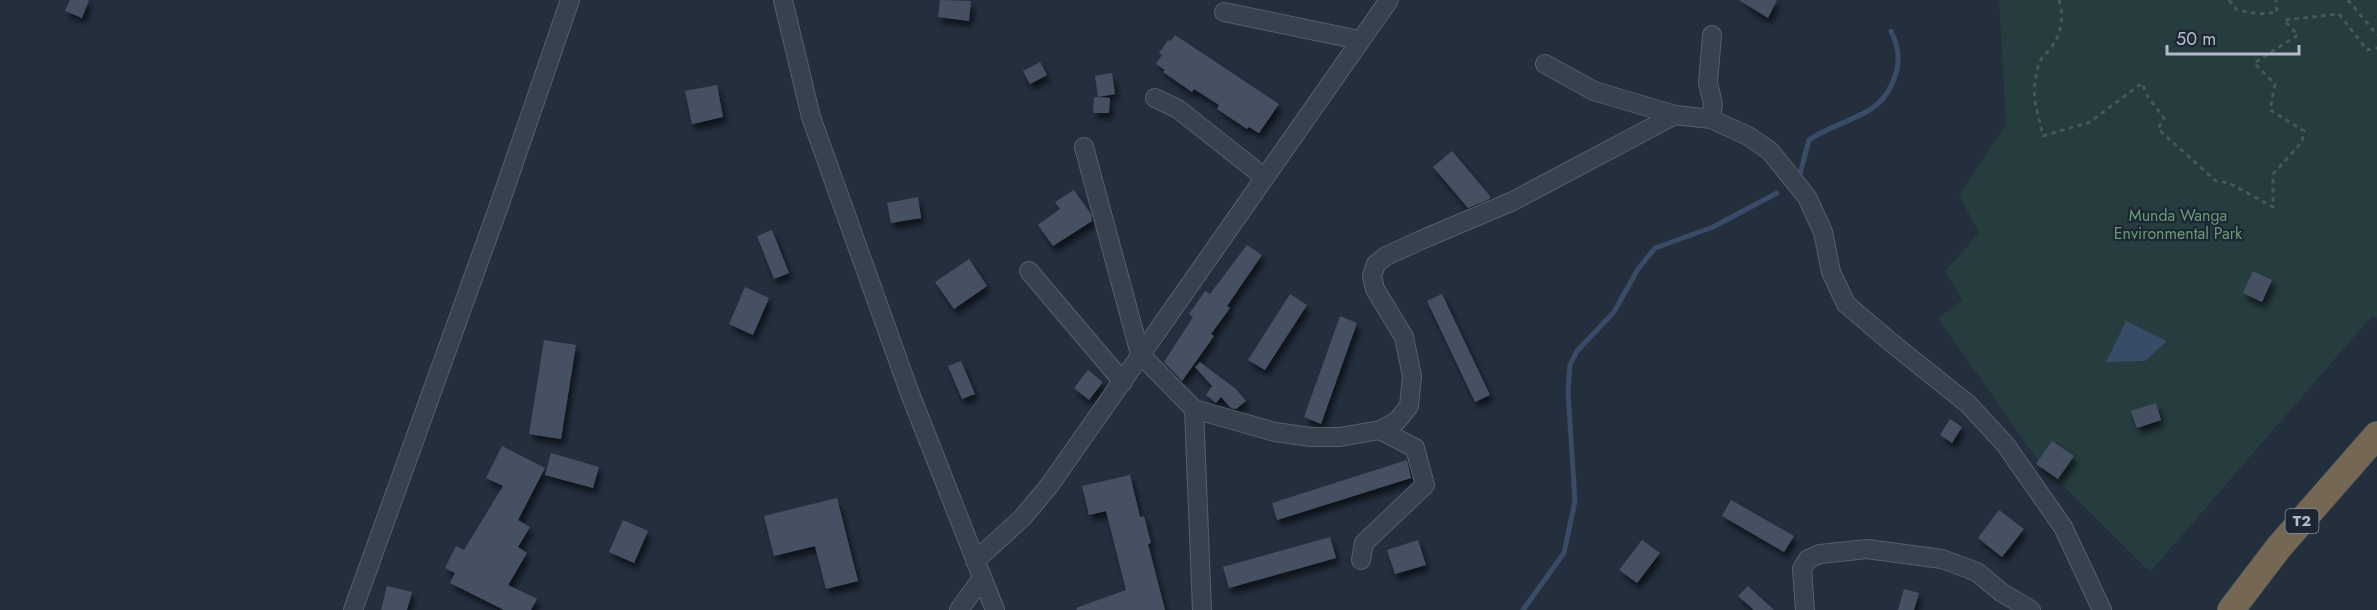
<svg xmlns="http://www.w3.org/2000/svg" width="2377" height="610" viewBox="0 0 2377 610" font-family="Jost,sans-serif">
<style>
.green{fill:#263c3f}
.water{fill:#394c67}
.lines{fill:none;stroke-linecap:round;stroke-linejoin:round}
.stream{stroke:#394c67;stroke-width:5}
.building{fill:#455162;filter:url(#shadow)}
.minor-casing{stroke:#565f6c;stroke-width:20}
.highway-casing{stroke:#434c59;stroke-width:28}
.path{stroke:#44595c;stroke-width:3;stroke-dasharray:4.5 4.5;stroke-linecap:butt}
.minor{stroke:#38414e;stroke-width:18}
.highway{stroke:#746855;stroke-width:27}
.labels{text-anchor:middle;stroke-width:4.5;stroke-linejoin:round;paint-order:stroke}
.shield{fill:#1d2633;stroke:#878f9c;stroke-width:1.5}
.shield-label{font-size:15px;font-weight:bold;fill:#b4bcc9}
.park-label{font-size:16px;fill:#6b9a76;stroke:#1d2633}
</style>
<defs>
<filter id="shadow"><feDropShadow dx="3.5" dy="6" stdDeviation="3" flood-color="#0009"/></filter>
</defs>
<rect width="100%" height="100%" fill="#242f3e"/>
<!-- green -->
<path class="green" d="M1999,0h378v318l-5,-2 -222,256 -112,-111 -100,-143 24,-18 -17,-29 34,-38 -20,-38 47,-71z"/>
<!-- water -->
<path class="water" d="M2126,321l41,20 -22,20 -39,1z"/>
<g class="lines">
<!-- stream -->
<path class="stream" d="M1800,174l9,-34c21,-14 41,-18 62,-31 18,-11 31,-39 26,-61 -1,-6 -4,-12 -6,-17
M1523,610l41,-57 11,-52 -7,-110 2,-26 7,-14 37,-39 24,-43 17,-21 58,-21 64,-34"/>
</g>
<!-- building -->
<path class="building" d="M70,0h19l-7,18 -17,-7z
M940,0l31,1 -2,20 -31,-4z
M1739,0h38l-9,18z
M1175,35l104,69 -20,29 -10,-6 -2,2 -30,-20 2,-4 -25,-16 -2,3 -29,-20 2,-2 -9,-6 6,-9 -3,-2 9,-13 3,1z
M1040,62l7,13 -17,9 -7,-13z
M1112,73l3,21 -17,3 -3,-21z
M717,85l6,32 -31,7 -7,-33z
M1094,97l16,1 -1,15h-16z
M1452,151l39,46 -3,3 -20,8 -35,-41z
M1074,190l17,24 1,7 -39,25 -15,-21 22,-16 -5,-7z
M918,197l3,21 -30,5 -4,-20z
M772,230l17,43 -15,6 -17,-43z
M1247,245l15,10 -35,51 3,2 -19,26 3,2 -32,45 -18,-19 29,-45 -4,-3 16,-23 5,3z
M969,259l18,27 -33,23 -19,-27z
M2253,271l19,9 -10,22 -19,-9z
M745,287l24,11 -16,37 -24,-11z
M1290,294l17,11 -42,65 -17,-10z
M1442,294l48,101 -15,7 -48,-101z
M1340,316l17,7 -36,101 -17,-7z
M544,340l32,5 -15,94 -32,-5z
M961,361l14,33 -13,5 -14,-33z
M1200,362l36,27 10,12 -10,8 -5,-1 -10,-11 -5,6 -10,-8 6,-9 -17,-19z
M1088,370l15,12 -14,18 -15,-12z
M2156,403l5,17 -24,8 -6,-17z
M1950,419l12,8 -10,16 -12,-8z
M2052,441l22,15 -16,23 -22,-15z
M502,446l43,22 -27,52 12,7 -12,20 9,6 -19,32 29,14 -6,11h-27l-54,-27 5,-10 -10,-5 11,-22 8,4 39,-64 -17,-8z
M551,453l48,14 -6,21 -48,-13z
M1407,460l4,18 -134,42 -5,-17z
M1130,475l10,42 4,-1 7,27 -3,1 17,66h-88l-1,-2 50,-18 -20,-79 -17,4 -7,-29z
M837,498l21,83 -32,8 -11,-43 -41,10 -10,-40z
M1731,500l63,36 -10,16 -62,-36z
M1999,510l25,19 -22,28 -24,-19z
M623,520l25,11 -14,32 -25,-11z
M1330,537l6,21 -107,30 -6,-21z
M1418,540l8,25 -31,9 -8,-24z
M1642,540l18,13 -23,30 -18,-13z
M387,586l25,6 -5,18h-26z
M1748,586l26,24h-20l-16,-14z
M1904,589l15,4 -5,17h-16z"/>
<g class="lines">
<!-- minor casing -->
<g class="minor-casing">
<path id="minor" d="M783,0l28,117 98,274 86,219
M1224,12l135,28
M1545,64l49,27 81,24 36,4 37,17 22,15 37,46 16,35 8,40 15,32 47,40 75,60 37,40 58,83 39,83
M1155,98l23,11 86,68
M1711,119l2,-15 -5,-21 4,-48
M1084,147l56,207 54,55 81,23 36,5h29l40,-7 17,-9 12,-15 3,-30 -8,-39 -29,-48 -3,-13 4,-12 10,-8 35,-16 92,-39 162,-86
M1029,271l94,111
M1194,409l8,201
M1361,560l3,-17 61,-58 -10,-37 -35,-18
M975,561l48,-44 26,-31 340,-486
M353,610l147,-407 70,-203
M959,610l23,-32
M1805,610l-3,-41 6,-10 12,-5 47,-5 75,10 35,13 24,20 30,18"/>
</g>
<!-- highway casing -->
<g class="highway-casing">
<path id="highway" d="M2231,610l48,-63 98,-112"/>
</g>
<!-- path -->
<path class="path" d="M2059,0c5,14 3,32 -6,45 -5,8 -13,12 -15,22 -8,30 -1,41 5,69l47,-14 52,-39 6,14 16,21 -6,11 58,52 13,2 44,24v-33l29,-32 2,-11 -34,-21 5,-26 -21,-21 44,-28 -14,-15 55,-6 28,36 10,-2
M2229,0l8,10 23,4 17,-2 -1,-12
M2348,0l29,35"/>
<!-- minor -->
<use href="#minor" class="minor"/>
<!-- highway -->
<use href="#highway" class="highway"/>
</g>
<g class="labels">
<!-- shield labels -->
<rect class="shield" x="2285.5" y="509" width="33" height="24" rx="4.5"/>
<g class="shield-label">
<text x="2302" y="526">T2</text>
</g>
<!-- park labels -->
<g class="park-label">
<text x="2178" y="221">Munda Wanga<tspan x="2178" dy="18">Environmental Park</tspan></text>
</g>
</g>
<!-- scale -->
<path d="M2167 45v9h132v-9" fill="none" stroke="#b4bcc9" stroke-width="3"/>
<text x="2176" y="45" font-size="18" fill="#b4bcc9" stroke="#1d2633" stroke-width="4.5" paint-order="stroke">50 m</text>
</svg>
